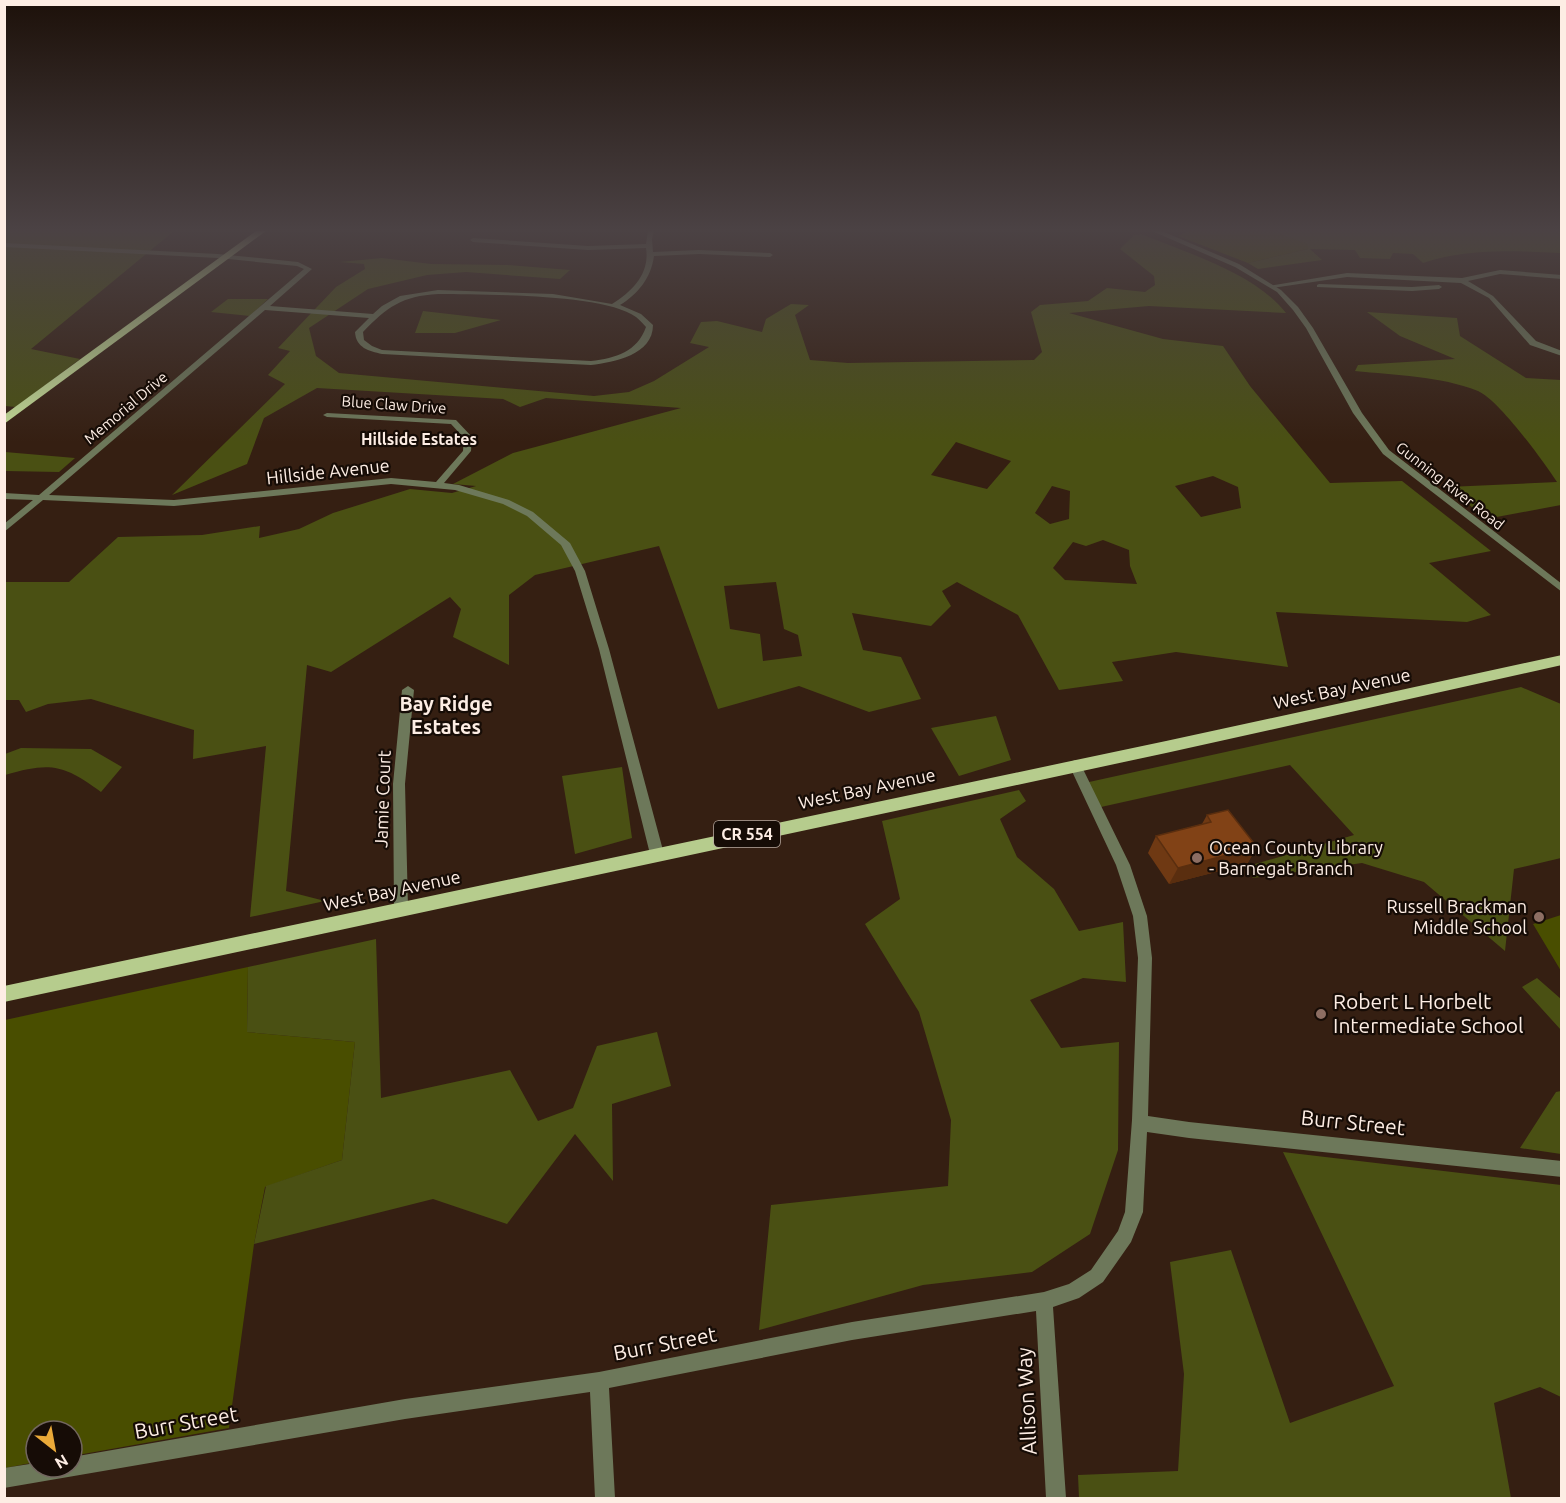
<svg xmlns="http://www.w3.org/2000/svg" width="1566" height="1503" viewBox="0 0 1566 1503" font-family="Ubuntu,sans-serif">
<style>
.green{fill:#494e00}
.forest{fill:#4a5013;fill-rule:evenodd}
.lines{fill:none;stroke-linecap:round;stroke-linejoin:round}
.minor{fill:#6d785a;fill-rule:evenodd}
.tertiary{fill:#6d785a;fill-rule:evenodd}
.primary{fill:#b6cc8d;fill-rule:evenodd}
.trunk{fill:#c4dc97;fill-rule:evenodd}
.wall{fill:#6f3913}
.shaded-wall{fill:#5a2e0f}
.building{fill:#814216;stroke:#5a2e0f;stroke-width:1.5}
.education-dot{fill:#8d6e63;stroke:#160c06;stroke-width:2}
.labels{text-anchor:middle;stroke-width:4.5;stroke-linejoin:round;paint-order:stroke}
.far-street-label{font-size:15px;fill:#fdede4;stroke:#160c06}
.far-neighbourhood-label{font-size:16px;font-weight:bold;fill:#fdede4;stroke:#160c06}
.shield{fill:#160c06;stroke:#b8aaa1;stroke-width:1.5}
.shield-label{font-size:16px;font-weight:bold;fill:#fdede4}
.street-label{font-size:18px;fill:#fdede4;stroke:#160c06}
.poi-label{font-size:18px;fill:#fdede4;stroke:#160c06;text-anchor:start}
.neighbourhood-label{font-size:20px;font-weight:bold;fill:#fdede4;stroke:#160c06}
.near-poi-label{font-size:21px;fill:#fdede4;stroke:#160c06;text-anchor:start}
.near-street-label{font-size:21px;fill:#fdede4;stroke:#160c06}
</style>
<rect width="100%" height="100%" fill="#351f12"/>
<!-- green -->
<path class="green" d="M1190,231h81l38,13 -1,5 -60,14 -70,-27z
M1561,915h1l-1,56 -28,-47z
M248,967l-1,65 108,10 -13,118 -77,27 -11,57 -25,184 -157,28v-25h-36v31l-31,6v-448z"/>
<!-- forest -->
<path class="forest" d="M5,231h169l-143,118 49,10 -64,48 -11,-1z
M1271,231h290v22c-46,-2 -94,-5 -138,10l-10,-9 -20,-1 -3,6 -30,-1 -5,-8 -45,-1 12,11 -64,9 -10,-6 60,-14v-5z
M1141,234c46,19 114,39 145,79l-137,-7 -80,7 94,26 60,7 27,40 80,97 72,-2 89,70 -62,12 62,52 -24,7 -191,-10 12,55 -112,-15 -64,10 11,19 -64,9 -41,-75 -61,-33 -15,9 9,15 -20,20 -79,-13 11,37 38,7 20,42 -52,13 -70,-26 -81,23 -59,-163 -124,29 -26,20v70l-56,-28 8,-28 -11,-12 -119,75 -24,-7 -21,226 39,10 -75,16 16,-171 -73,13 1,-29 -103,-31 -43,5 -22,8 -7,-12h-14l-1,-118h65l49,-45 84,-2 58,-9 -1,12 40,-9 34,-16 77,-24 42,4 24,-7 -23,-2 60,-31 168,-45 -135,-10 -26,9 -17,-8 -186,-11 -53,30 -17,46 -75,31 113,-111 -17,-9 22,-24 -12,-3 58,-61 29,-18 -1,-5 -24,-2 42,-4 49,6 76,1 63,5 -10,9 -94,-7 -39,3 -59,14 -59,39 7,28 23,17 255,23 35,-4 25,-11 55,-34 -19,-4 11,-21 16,-1 45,11 4,-13 25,-15 18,1 -14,10 15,45 38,3 186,-3 8,-8 -11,-40 9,-7 48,-4 19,-13 38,4 10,-7 -1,-9 -34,-27 14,-14zM956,442l55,19 -24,28 -56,-14zM1213,476l25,11 3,21 -40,9 -26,-31zM1052,486l18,5 -1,28 -19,5 -15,-11zM1103,540l26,10 1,16 7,18 -72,-4 -12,-12 20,-26 13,4zM776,582l8,47 14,6 4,21 -39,5 -3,-27 -30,-5 -6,-43z
M228,299h40l-18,17 -39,-4z
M423,311l78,9 -46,13h-40z
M1367,312l90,6 3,18 66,42 35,2v125l-75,14 -38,-32 109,-5c-14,-21 -58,-82 -79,-91 -38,-15 -83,-16 -123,-20l3,-6 97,-6 -55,-23z
M5,452l70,6 -16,14 -54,-1z
M1521,687l40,17v154l-47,11 -9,82 -81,-69 -62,-19 -109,15 -8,-11 109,-32 -64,-70 -198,44 -12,-25z
M996,716l15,44 -52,16 -28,-48z
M21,748l70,1 31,18 -21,25c-38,-28 -51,-30 -96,-17v-21z
M622,767l10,71 -57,16 -13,-78z
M1019,790l7,11 -26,18 17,38 37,32 25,42 44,-9 3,60 -43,-4 -53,22 31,48 58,-6 -1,108 -28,84 -58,38 -109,13 -164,45 12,-125 177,-19 3,-66 -32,-108 -54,-88 35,-25 -18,-78z
M376,939l5,159 129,-28 28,51 35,-13 24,-62 60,-14 14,54 -59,18 1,77 -38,-47 -68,90 -74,-25 -179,45 12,-58 76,-26 13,-118 -108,-10 1,-65z
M1537,978l24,21v31l-39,-43z
M1561,1091v63l-41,-6 36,-56z
M1283,1152l278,33v212l-21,-10 -46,16 17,95h-432l-1,-23 100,-4 6,-97 -14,-112 61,-12 59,173 104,-37z"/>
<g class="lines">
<!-- minor -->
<path class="minor" d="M648,231h6l-2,8 1,13 46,-2 71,3 3,2 -3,2 -71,-3 -45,2c-3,22 -16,38 -34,49l21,9 12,11c0,30 -39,37 -62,40l-209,-11c-13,-3 -26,-6 -27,-22l14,-14 -104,-8 -216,185 125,5 217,-22 45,4 27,-31 1,-13 -13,-14 -124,-7 -4,-2 4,-2 129,7 16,17 -1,14 -27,32 15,2 50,15 24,12 37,31 15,28 24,78 55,205 -2,4 -5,1 -5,-1 -2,-4 -51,-205 -24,-78 -14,-26 -34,-29 -24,-12 -48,-14 -64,-6 -217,22 -131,-6 -39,32v-8l29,-24 -29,-1v-6l35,2 265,-226 -7,-3 -79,-8 -214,-11v-4l214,11 80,8 14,7 -42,37 103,8 9,-8 18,-10 38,-6 115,4 59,10c21,-13 38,-31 34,-56l-58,2 -115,-8 -3,-2 3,-2 115,8 58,-2zM438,294c44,1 165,-1 198,23 4,3 7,7 10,10 -9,25 -30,31 -55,34l-209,-11 -10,-4 -8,-6 -1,-8c24,-25 39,-36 75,-38z
M1500,270l62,5v4l-62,-5 -32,7 25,15 43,45 26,10v5l-32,-11 -41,-47 -28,-15 -114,-6 -75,11 -3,-2 78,-13 115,5z
M1319,284l93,3 27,-2 3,2 -3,2 -27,2 -95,-4v-2z
M408,686l6,4 -9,94 3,124 -2,4 -5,2 -5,-2 -2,-4 -1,-124 9,-94z
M1075,760l4,2 2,3 49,100 17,51 5,42 -4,158 41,6 373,39v16l-373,-39 -42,-6 -4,80 -12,30 -28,40 -24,16 -26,9 13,191h-20l-10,-187 -184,29 -243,48 6,110h-20l-5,-106 -185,27 -401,69v-20l32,-5v4h36v-10l333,-58 194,-27 253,-50 192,-30 25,-8 22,-14 27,-39 7,-19 7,-92 6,-162 -5,-42 -17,-51 -47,-100 2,-3z"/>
<!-- tertiary -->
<path class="tertiary" d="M1152,231h10l77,33 42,26 17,17 15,21 49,85 27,37 173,134v8l-179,-138 -30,-41 -47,-85 -13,-18 -16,-18 -42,-25z"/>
<!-- primary -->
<path class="primary" d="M1562,655v10l-396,88 -1162,249v-16l1162,-245z"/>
<!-- trunk -->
<path class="trunk" d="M256,231h10l-262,193v-9z"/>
</g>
<!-- wall -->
<path class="wall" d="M1207,815l50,32 -10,17 -78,20 -21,-31 8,-17 46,-12z"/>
<!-- shaded-wall -->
<path class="shaded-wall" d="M1257,847l-10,17 -78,20 9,-16z"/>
<!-- building -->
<path class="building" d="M1228,810l29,37 -79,21 -22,-32 55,-14 -4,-7z"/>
<!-- sky -->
<linearGradient id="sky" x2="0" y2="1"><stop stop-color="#1d110a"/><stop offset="0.52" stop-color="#4b4244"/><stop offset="1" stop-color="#4b4244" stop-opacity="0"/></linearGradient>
<rect width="1566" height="442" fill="url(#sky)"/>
<!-- markers -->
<g class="education-dot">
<circle cx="1197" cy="858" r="6"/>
<circle cx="1539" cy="917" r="6"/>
<circle cx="1321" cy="1014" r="6"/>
</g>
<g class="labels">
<!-- far-street labels -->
<g class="far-street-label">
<text transform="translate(394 405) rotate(4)" y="5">Blue Claw Drive</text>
<text transform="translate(126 408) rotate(-40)" y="5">Memorial Drive</text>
<text transform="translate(1450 486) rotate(38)" y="5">Gunning River Road</text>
</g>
<!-- far-neighbourhood labels -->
<g class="far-neighbourhood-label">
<text x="419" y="445">Hillside Estates</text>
</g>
<!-- shield labels -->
<rect class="shield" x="714" y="821" width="66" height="26" rx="4.5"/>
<g class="shield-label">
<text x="747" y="840">CR 554</text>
</g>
<!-- street labels -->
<g class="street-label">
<text transform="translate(328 472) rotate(-6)" y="6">Hillside Avenue</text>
<text transform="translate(1342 689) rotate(-12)" y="6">West Bay Avenue</text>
<text transform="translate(867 789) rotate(-12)" y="6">West Bay Avenue</text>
<text transform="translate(383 799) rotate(-88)" y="6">Jamie Court</text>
<text transform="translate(392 891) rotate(-12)" y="6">West Bay Avenue</text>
</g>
<!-- poi labels -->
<g class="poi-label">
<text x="1209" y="854">Ocean County Library<tspan x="1209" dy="21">- Barnegat Branch</tspan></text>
<text x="1527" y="913" text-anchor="end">Russell Brackman<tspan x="1527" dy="21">Middle School</tspan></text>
</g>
<!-- neighbourhood labels -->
<g class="neighbourhood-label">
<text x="446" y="711">Bay Ridge<tspan x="446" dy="23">Estates</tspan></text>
</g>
<!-- near-poi labels -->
<g class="near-poi-label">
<text x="1333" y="1009">Robert L Horbelt<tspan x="1333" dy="24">Intermediate School</tspan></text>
</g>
<!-- near-street labels -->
<g class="near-street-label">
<text transform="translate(1353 1123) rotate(6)" y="7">Burr Street</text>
<text transform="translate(665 1344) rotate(-11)" y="7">Burr Street</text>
<text transform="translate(1027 1401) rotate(-93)" y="7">Allison Way</text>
<text transform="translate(186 1423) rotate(-10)" y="7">Burr Street</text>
</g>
</g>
<!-- border -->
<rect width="1566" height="1503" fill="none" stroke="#fdede4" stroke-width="12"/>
<!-- north arrow -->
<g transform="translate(54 1449) rotate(149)"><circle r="28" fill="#160c06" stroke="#72665f" stroke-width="1.5"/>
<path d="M0-4.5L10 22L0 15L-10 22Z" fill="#ebaa39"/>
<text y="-9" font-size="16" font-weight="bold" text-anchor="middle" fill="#fdede4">N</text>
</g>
</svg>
